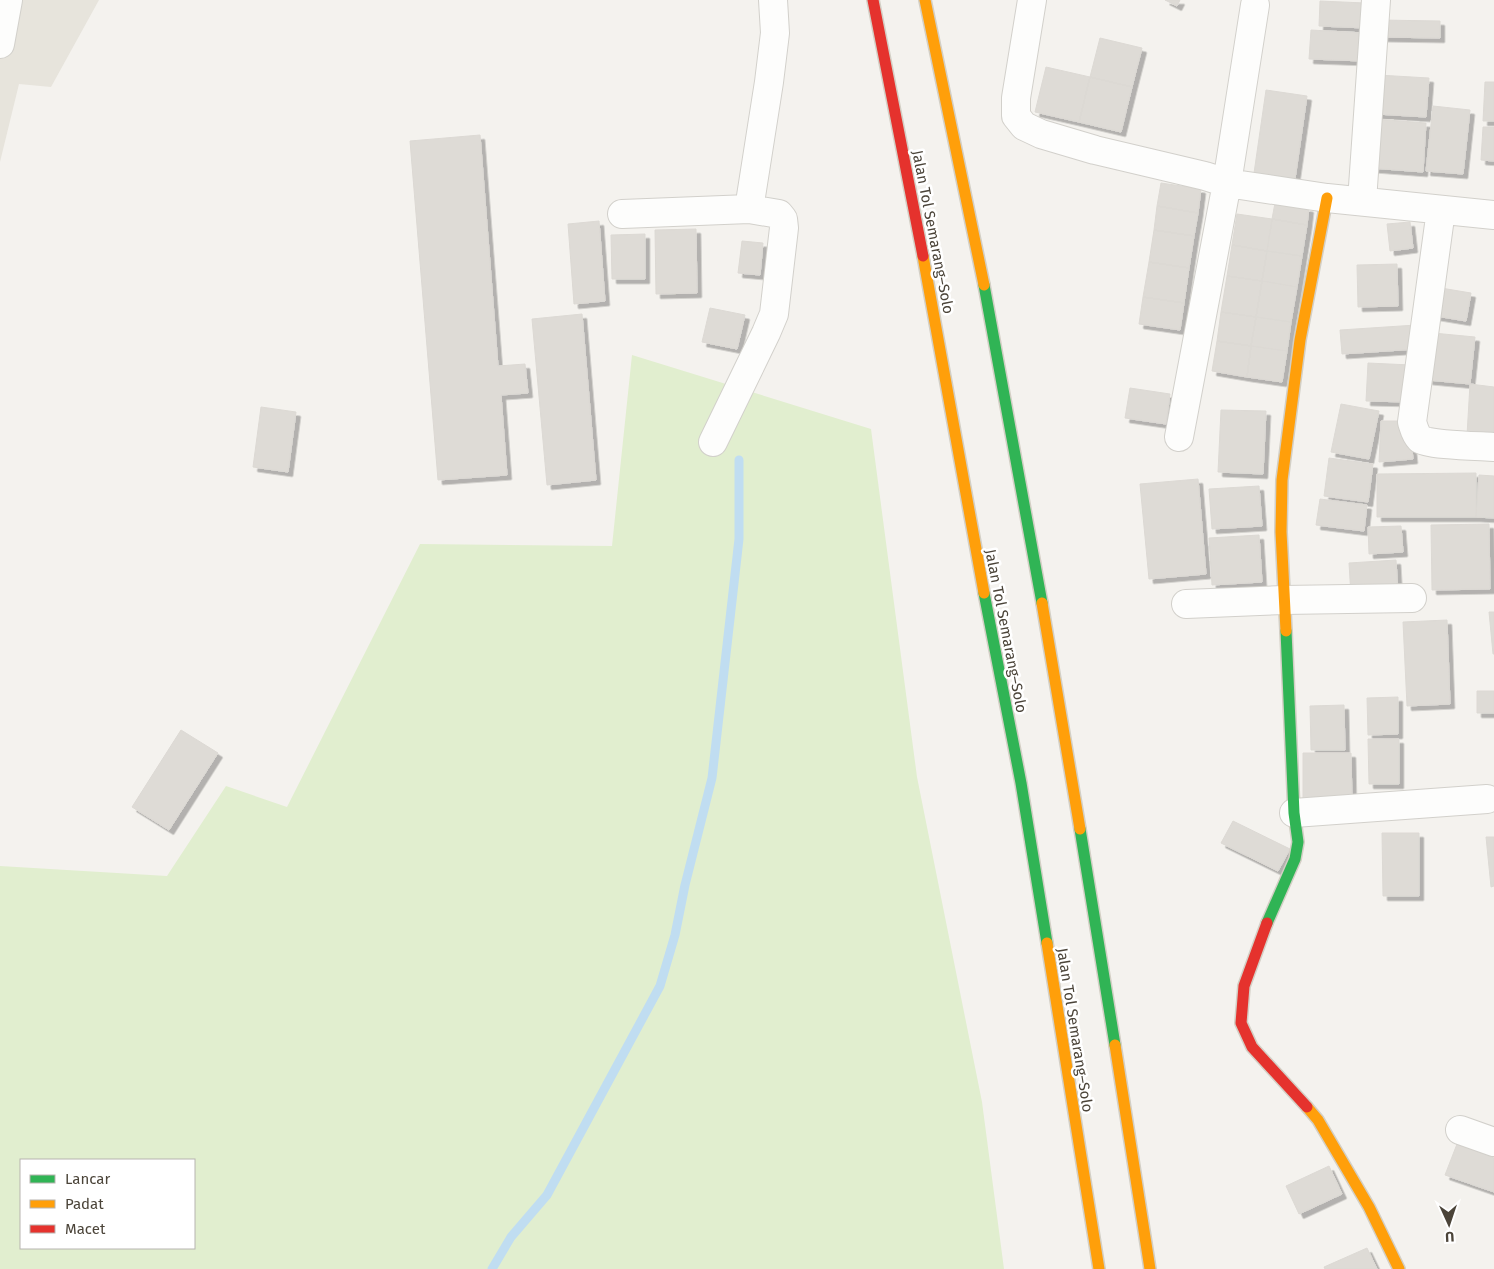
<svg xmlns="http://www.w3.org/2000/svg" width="1494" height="1269" viewBox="0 0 1494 1269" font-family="'Fira Sans',sans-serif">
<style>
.residential{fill:#e7e4dc}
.green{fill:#e1eecf;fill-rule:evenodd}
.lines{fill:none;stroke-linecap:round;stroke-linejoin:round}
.stream{stroke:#c0ddf1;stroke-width:9}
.building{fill:#dedbd6;stroke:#dcd9d4;filter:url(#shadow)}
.street-casing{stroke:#d2d0cb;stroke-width:30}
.fast-casing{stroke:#d3cfc5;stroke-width:14}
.slow-casing{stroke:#d3cfc5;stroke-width:14}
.jam-casing{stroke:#d3cfc5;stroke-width:14}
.street{stroke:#fdfdfc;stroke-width:28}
.fast{stroke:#30b455;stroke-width:11}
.slow{stroke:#ff9f0a;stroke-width:11}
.jam{stroke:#e5322d;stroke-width:11}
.labels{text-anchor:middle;stroke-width:5;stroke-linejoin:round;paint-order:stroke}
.street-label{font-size:15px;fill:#4b4439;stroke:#fff}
</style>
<defs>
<filter id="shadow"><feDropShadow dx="4.5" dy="4.5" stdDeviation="0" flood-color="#0004"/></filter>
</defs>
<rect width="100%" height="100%" fill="#f4f2ee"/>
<!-- residential -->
<path class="residential" d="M0,0h99l-48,87 -32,-3 -19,78z"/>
<!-- green -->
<path class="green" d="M632,355l239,74 46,348 65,325 22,167h-1004v-403l167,10 59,-90 61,21 133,-263 192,2zM21,1160h173v88h-173z"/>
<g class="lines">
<!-- stream -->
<path class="stream" d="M492,1269l19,-32 36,-42 113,-209 15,-51 10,-50 27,-107 27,-239v-79"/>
</g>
<!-- building -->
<path class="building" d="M1165,0h15l-3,6z
M1320,1l45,2v25l-46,-2z
M1381,20l59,1v17l-59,-1z
M1311,30l53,3 -1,28 -54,-2z
M1100,38l42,10 -10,39 -42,-10z
M1046,67l44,10 -11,45 -44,-10z
M1378,75l51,3 -3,39 -50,-3z
M1090,77l42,10 -11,45 -42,-10z
M1485,82h9v39h-11z
M1266,90l41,6 -12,83 -41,-6z
M1433,106l37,4 -7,64 -37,-3z
M1375,119l51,4 -3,49 -52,-4z
M1483,127h11v34l-13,-1z
M480,135l18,231 27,-2 3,29 -27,2 6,80 -69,5 -28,-339z
M1161,183l40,6 -3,24 -41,-7z
M1275,203l34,5 -2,17 -35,-6z
M1157,206l41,7 -4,23 -40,-6z
M1237,214l35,5 -5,32 -35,-6z
M1272,219l35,6 -5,31 -35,-5z
M599,221l6,80 -31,3 -6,-80z
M1410,222l3,26 -23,3 -3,-27z
M696,229l1,64 -41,1 -1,-64z
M1154,230l40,6 -5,32 -40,-6z
M645,234v45h-33l-1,-44z
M742,241l21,2 -3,32 -22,-2z
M1232,245l35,6 -5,30 -35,-5z
M1267,251l35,5 -5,31 -35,-6z
M1149,262l40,6 -5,35 -41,-6z
M1397,264l1,42 -40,1 -1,-42z
M1227,276l35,5 -6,36 -35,-5z
M1262,281l35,6 -6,35 -35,-5z
M1435,287l36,6 -5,28 -36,-6z
M1143,297l41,6 -4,27 -41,-6z
M710,308l35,7 -8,34 -35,-7z
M1221,312l35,5 -5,29 -34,-5z
M582,314l14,166 -49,5 -15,-166z
M1256,317l35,5 -4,29 -36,-5z
M1416,325l1,24 -75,5 -2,-24z
M1433,333l42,4 -5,47 -42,-4z
M1217,341l34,5 -4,31 -35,-6z
M1251,346l36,5 -5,31 -35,-5z
M1368,363l43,2 -2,37 -43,-1z
M1470,384l24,3v50l-27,-2z
M1130,388l40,6 -4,30 -41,-6z
M1341,404l38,7 -10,48 -38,-7z
M261,407l35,5 -8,60 -35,-5z
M1221,410l45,1 -3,63 -45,-2z
M1381,421h28l4,38 -34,3z
M1329,458l44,6 -5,38 -44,-6z
M1476,473v44h-99v-43z
M1479,475l15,1v42l-18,-1z
M1198,479l8,95 -57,5 -9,-95z
M1259,486l3,40 -50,3 -3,-40z
M1320,499l47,6 -3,26 -48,-6z
M1489,524l1,65 -58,1 -1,-65z
M1401,526l2,26 -34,2 -1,-27z
M1259,535l3,47 -50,3 -3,-47z
M1396,560l2,34 -47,2 -2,-33z
M1489,612h5v42h-1z
M1447,620l3,84 -43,2 -4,-84z
M1477,691h17v22h-17z
M1398,697v37l-30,1 -1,-37z
M1344,705l1,45h-34l-1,-44z
M181,730l37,23 -49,77 -37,-23z
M1368,739h31v45h-30z
M1303,753h48l1,49h-49z
M1233,821l57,28 -12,22 -57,-28z
M1382,833h37v63h-36z
M1486,837h8v49l-3,1z
M1457,1144l37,14v34l-49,-17z
M1329,1166l13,28 -43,20 -13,-28z
M1367,1248l10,21h-52l-1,-2z"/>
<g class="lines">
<!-- street casing -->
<g class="street-casing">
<path id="street" d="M1032,0l-16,98v18l8,10 17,8 54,16 110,26 22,7 100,15 167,17
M0,44l8,-44
M1362,201l14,-201
M1441,210l-29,212c2,6 3,12 8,17 7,6 61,7 74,8
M622,214l127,-5 20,-127 6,-49 -2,-33
M1179,437l48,-254 28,-178
M713,442l53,-109 8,-19 10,-86 -1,-9 -4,-5 -30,-5
M1186,604l98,-4 128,-2
M1294,813l193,-14
M1460,1130l34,12"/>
</g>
<!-- fast casing -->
<g class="fast-casing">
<path id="fast" d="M984,285l58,318
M984,593l37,190 26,160
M1080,829l35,216
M1267,923l28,-64 3,-17 -4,-29 -8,-182"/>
</g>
<!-- slow casing -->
<g class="slow-casing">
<path id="slow" d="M925,0l59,285
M923,256l61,337
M1042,603l38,226
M1286,631l-5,-99 1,-52 18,-140 27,-142
M1047,943l52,326
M1115,1045l35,224
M1307,1107l11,13 51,87 30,62"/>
</g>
<!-- jam casing -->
<g class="jam-casing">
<path id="jam" d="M873,0l50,256
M1267,923l-23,63 -3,37 11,24 55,60"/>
</g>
<!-- street -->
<use href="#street" class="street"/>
<!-- fast -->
<use href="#fast" class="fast"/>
<!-- slow -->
<use href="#slow" class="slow"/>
<!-- jam -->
<use href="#jam" class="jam"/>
</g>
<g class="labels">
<!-- street labels -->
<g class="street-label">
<text transform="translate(933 232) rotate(79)" y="5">Jalan Tol Semarang–Solo</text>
<text transform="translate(1006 631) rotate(79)" y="5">Jalan Tol Semarang–Solo</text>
<text transform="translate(1075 1030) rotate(81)" y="5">Jalan Tol Semarang–Solo</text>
</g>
</g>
<!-- legend -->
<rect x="20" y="1159" width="175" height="90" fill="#ffffff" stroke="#b7b4b0"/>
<rect x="30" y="1175" width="25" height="8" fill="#30b455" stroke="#b7b4b0"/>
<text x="65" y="1184" font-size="15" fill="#4b4439">Lancar</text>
<rect x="30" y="1200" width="25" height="8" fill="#ff9f0a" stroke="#b7b4b0"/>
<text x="65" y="1209" font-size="15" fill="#4b4439">Padat</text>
<rect x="30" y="1225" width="25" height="8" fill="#e5322d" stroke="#b7b4b0"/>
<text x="65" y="1234" font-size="15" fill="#4b4439">Macet</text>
<!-- north arrow -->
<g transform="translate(1449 1224) rotate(177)" stroke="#ffffff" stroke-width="4" paint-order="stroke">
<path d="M0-4L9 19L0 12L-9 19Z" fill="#4b4439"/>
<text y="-8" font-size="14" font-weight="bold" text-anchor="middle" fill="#4b4439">U</text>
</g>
</svg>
